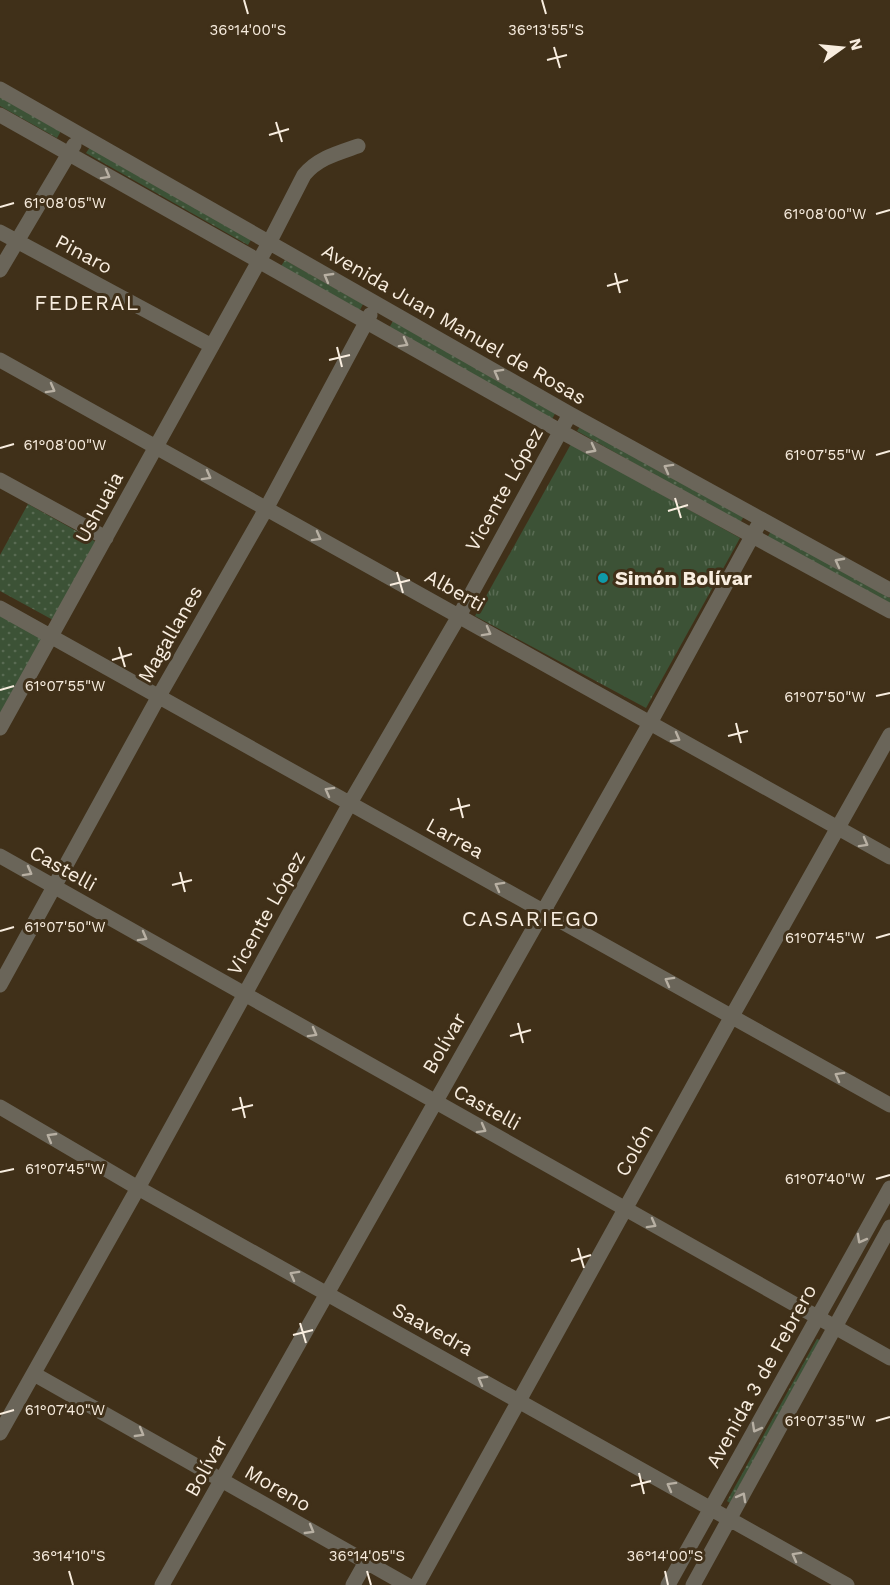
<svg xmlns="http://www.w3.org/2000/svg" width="890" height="1585" viewBox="0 0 890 1585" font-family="'Work Sans',sans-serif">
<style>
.grass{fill:url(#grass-dots)}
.park{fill:url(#park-tufts)}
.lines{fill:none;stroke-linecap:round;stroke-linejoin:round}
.minor{stroke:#6a6559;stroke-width:15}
.oneway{stroke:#b8b0a3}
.ticks{fill:none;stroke:#f8eddf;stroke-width:2}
.culture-dot{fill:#0f9aa8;stroke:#403019;stroke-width:2}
.labels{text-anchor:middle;stroke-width:6;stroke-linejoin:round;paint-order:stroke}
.street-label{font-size:20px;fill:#f8eddf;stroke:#403019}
.poi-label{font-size:20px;font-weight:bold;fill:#f8eddf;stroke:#403019;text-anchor:start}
.neighbourhood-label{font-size:21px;letter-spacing:1.5px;fill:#f8eddf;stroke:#403019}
.quarter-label{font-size:22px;letter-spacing:1.5px;fill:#f8eddf;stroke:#403019}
.ticks-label{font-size:15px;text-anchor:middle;fill:#f8eddf;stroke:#403019;stroke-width:6;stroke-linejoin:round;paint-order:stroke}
</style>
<defs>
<pattern id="grass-dots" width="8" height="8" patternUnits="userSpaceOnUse" patternTransform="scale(1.5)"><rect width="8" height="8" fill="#3c5236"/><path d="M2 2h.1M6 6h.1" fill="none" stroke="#596b53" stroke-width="1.8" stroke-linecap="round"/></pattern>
<pattern id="park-tufts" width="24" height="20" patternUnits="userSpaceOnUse" patternTransform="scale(1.5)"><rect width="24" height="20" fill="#3c5236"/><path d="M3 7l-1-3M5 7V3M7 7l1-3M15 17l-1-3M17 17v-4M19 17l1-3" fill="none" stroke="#596b53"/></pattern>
</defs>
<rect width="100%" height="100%" fill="#403019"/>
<!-- grass -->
<path class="grass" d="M0,97l61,34 -4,7 -57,-32z
M90,147l162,91 -4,7 -162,-92z
M285,260l78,44 -3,6 -79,-44z
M393,321l163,91 -4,7 -163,-91z
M581,425l163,91 -4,7 -163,-92z
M28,504l68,38 -43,78 -53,-29v-36z
M771,531l119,67v9l-123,-69z
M0,615l42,23 -42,78z
M817,1339l3,1 -90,163 -3,-2z"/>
<!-- park -->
<path class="park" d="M571,444l169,94 -94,170 -171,-92z"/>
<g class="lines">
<!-- minor -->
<path class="minor" d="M0,89l570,325 320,176
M0,115l560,316 330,180
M0,232l212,114
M0,270l74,-125
M0,360l890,497
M0,480l106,58
M0,608l890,497
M0,728l269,-485 35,-68c14,-17 34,-22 54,-29
M0,856l890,502
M0,985l159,-289 107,-187 104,-194
M0,1107l138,81 709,397
M34,1374l373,211
M0,1433l138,-245 212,-385 109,-187 111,-202
M162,1585l488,-862 111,-203
M353,1585l13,-23
M417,1585l315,-569 158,-281
M668,1585l222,-397
M693,1585l197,-358"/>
</g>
<!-- one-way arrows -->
<defs><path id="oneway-chevron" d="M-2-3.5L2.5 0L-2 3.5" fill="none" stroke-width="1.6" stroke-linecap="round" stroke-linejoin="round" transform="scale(1.5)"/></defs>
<g class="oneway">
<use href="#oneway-chevron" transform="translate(106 175) rotate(29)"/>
<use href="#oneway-chevron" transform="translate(328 277) rotate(-150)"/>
<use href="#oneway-chevron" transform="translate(404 343) rotate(29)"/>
<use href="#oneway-chevron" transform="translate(498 373) rotate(-151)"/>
<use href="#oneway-chevron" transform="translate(51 389) rotate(29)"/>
<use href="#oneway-chevron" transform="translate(592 449) rotate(28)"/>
<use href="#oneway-chevron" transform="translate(668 468) rotate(-151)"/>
<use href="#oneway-chevron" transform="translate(207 476) rotate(29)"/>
<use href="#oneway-chevron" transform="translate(317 537) rotate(29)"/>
<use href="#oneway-chevron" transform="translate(839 562) rotate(-152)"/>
<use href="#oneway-chevron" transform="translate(487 632) rotate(29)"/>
<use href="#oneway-chevron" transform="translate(676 738) rotate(29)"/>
<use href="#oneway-chevron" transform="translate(329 791) rotate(-151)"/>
<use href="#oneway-chevron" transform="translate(864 843) rotate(29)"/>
<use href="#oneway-chevron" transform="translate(28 872) rotate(29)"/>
<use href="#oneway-chevron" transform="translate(499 886) rotate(-151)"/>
<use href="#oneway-chevron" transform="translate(143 937) rotate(29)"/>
<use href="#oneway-chevron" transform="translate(669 981) rotate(-151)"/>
<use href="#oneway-chevron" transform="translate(313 1033) rotate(29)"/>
<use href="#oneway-chevron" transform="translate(839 1076) rotate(-151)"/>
<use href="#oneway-chevron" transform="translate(482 1129) rotate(29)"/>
<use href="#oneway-chevron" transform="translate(51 1137) rotate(-150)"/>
<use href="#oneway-chevron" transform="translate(652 1224) rotate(29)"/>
<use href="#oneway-chevron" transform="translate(861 1239) rotate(119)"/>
<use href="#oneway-chevron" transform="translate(294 1275) rotate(-151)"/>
<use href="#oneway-chevron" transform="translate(482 1380) rotate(-151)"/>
<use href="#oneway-chevron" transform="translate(756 1428) rotate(119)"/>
<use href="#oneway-chevron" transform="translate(140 1433) rotate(30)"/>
<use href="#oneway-chevron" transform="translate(671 1486) rotate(-151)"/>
<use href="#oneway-chevron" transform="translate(742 1497) rotate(-61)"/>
<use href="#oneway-chevron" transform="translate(310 1530) rotate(30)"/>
<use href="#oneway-chevron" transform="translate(796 1556) rotate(-151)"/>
</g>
<!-- ticks -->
<path class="ticks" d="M244,0l4,14M542,0l4,14M554,47l6,21M547,60l20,-5M276,122l6,20M269,135l20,-6M0,207l14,-4M876,214l14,-4M615,273l5,20M607,286l21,-6M337,347l5,20M329,360l21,-5M0,448l14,-4M876,455l14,-4M675,498l6,20M668,511l20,-6M397,572l6,21M390,585l20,-5M119,647l6,20M112,660l20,-6M0,690l14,-4M876,696l14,-3M736,723l5,20M728,736l20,-5M458,798l5,20M450,810l20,-5M180,872l5,20M172,885l20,-5M0,931l14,-4M876,938l14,-4M518,1023l5,20M510,1036l21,-6M240,1097l5,21M232,1110l21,-5M0,1172l14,-3M876,1179l14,-4M578,1248l6,20M571,1261l20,-6M300,1323l6,20M293,1335l20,-5M0,1414l14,-4M876,1421l14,-4M639,1473l5,21M631,1486l20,-5M69,1571l4,14M367,1571l4,14M665,1571l3,14"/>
<!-- markers -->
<circle class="culture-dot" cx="603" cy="578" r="6"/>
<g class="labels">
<!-- street labels -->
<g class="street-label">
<text transform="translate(84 254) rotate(28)" y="7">Pinaro</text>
<text transform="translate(454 324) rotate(30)" y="7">Avenida Juan Manuel de Rosas</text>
<text transform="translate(504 489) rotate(-61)" y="7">Vicente López</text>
<text transform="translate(99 507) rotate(-61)" y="7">Ushuaia</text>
<text transform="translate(455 590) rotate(29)" y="7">Alberti</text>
<text transform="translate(170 634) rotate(-60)" y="7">Magallanes</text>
<text transform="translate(455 838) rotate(29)" y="7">Larrea</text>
<text transform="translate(63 868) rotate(29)" y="7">Castelli</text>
<text transform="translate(266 913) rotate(-61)" y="7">Vicente López</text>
<text transform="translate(444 1043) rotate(-60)" y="7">Bolívar</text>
<text transform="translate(487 1107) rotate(29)" y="7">Castelli</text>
<text transform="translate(634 1150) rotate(-61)" y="7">Colón</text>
<text transform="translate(433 1329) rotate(29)" y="7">Saavedra</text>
<text transform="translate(761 1376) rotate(-61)" y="7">Avenida 3 de Febrero</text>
<text transform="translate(206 1466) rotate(-61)" y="7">Bolívar</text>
<text transform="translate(278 1488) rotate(30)" y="7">Moreno</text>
</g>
<!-- poi labels -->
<g class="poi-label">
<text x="615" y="585">Simón Bolívar</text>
</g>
<!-- neighbourhood labels -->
<g class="neighbourhood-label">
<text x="87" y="310">FEDERAL</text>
</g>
<!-- quarter labels -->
<g class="quarter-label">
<text x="531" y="926">CASARIEGO</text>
</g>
</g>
<g class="ticks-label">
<text x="248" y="35">36°14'00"S</text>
<text x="546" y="35">36°13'55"S</text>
<text x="65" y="208">61°08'05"W</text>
<text x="825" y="219">61°08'00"W</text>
<text x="65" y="450">61°08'00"W</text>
<text x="825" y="460">61°07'55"W</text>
<text x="65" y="691">61°07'55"W</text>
<text x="825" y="702">61°07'50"W</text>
<text x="65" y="932">61°07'50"W</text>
<text x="825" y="943">61°07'45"W</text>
<text x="65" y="1174">61°07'45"W</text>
<text x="825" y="1184">61°07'40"W</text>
<text x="65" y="1415">61°07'40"W</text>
<text x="825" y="1426">61°07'35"W</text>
<text x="69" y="1561">36°14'10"S</text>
<text x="367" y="1561">36°14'05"S</text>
<text x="665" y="1561">36°14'00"S</text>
</g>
<!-- north arrow -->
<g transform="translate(842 48) rotate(75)" stroke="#403019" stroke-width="4.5" paint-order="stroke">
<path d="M0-4.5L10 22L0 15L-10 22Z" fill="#f8eddf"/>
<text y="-9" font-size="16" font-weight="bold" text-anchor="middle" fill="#f8eddf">N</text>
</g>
</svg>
